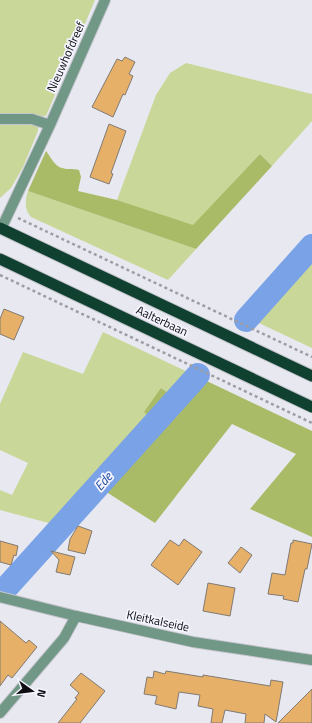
<svg xmlns="http://www.w3.org/2000/svg" width="312" height="723" viewBox="0 0 312 723" font-family="'Titillium Web',sans-serif">
<style>
.green{fill:#c9d798}
.forest{fill:#aabb67}
.lines{fill:none;stroke-linecap:round;stroke-linejoin:round}
.river{stroke:#7aa2e7;stroke-width:24}
.building{fill:#e7b068;stroke:#807a73}
.minor-casing{stroke:#c5c5cd;stroke-width:12}
.tertiary-casing{stroke:#c5c5cd;stroke-width:12}
.trunk-casing{stroke:#c5c5cd;stroke-width:13}
.path{stroke:#9d9da4;stroke-width:2.5;stroke-dasharray:3 3;stroke-linecap:butt}
.minor{stroke:#719786;stroke-width:10}
.tertiary{stroke:#719786;stroke-width:10}
.trunk{stroke:#104130;stroke-width:11}
.labels{text-anchor:middle;stroke-width:3.5;stroke-linejoin:round;paint-order:stroke}
.street-label{font-size:12px;fill:#0e0d11;stroke:#f5f5ff}
.water-label{font-size:13px;font-style:italic;fill:#224e9f;stroke:#f5f5ff}
</style>
<rect width="100%" height="100%" fill="#e8e8f1"/>
<!-- green -->
<path class="green" d="M0,0h95l-49,116 -46,-1z
M186,63l126,31v27l-40,45 -12,-12 -67,72 -76,-26 39,-105 14,-22z
M0,121l32,2 6,4v4l-15,36 -12,21 -11,10z
M28,191l168,58 -28,31 -137,-63c-7,-8 -6,-16 -3,-26z
M296,255l12,11 4,-4v86l-70,-33z
M103,332l87,41 -17,23 -12,-8 -5,34 -96,104 -60,-16v-20l12,5 16,-32 -28,-13v-46l23,-52 60,22z"/>
<!-- forest -->
<path class="forest" d="M46,151c5,6 8,15 16,17 6,2 11,0 17,2l2,7 -3,14 39,9 76,25 67,-71 12,12 -76,83 -168,-58z
M312,238v24l-4,4 -12,-11z
M190,373l122,58v106l-62,-28 46,-55 -64,-30 -77,99 -58,-37 59,-64 -12,-10 17,-24 12,8z"/>
<g class="lines">
<!-- river -->
<path class="river" d="M246,320l66,-74
M7,587l191,-212"/>
</g>
<!-- building -->
<path class="building" d="M125,57l10,5 -6,12 4,2 -8,19 -2,-1 -10,23 -21,-10 25,-48 5,2z
M109,124l17,7 -15,42 2,1 -4,10 -19,-7z
M4,309l20,8 -10,23 -14,-6v-15z
M78,526l14,5 -7,23 -17,-4 2,-11z
M184,539l18,13 -24,33 -27,-20 19,-25 9,6z
M293,540l19,4 -5,25h-2l-7,33 -15,-3 1,-3 -16,-2 4,-21 13,2 6,-32h2z
M0,541l18,5 -2,10 -2,-1 -3,10 -11,-3z
M241,547l11,8 -12,18 -12,-10z
M51,551l24,6 -5,18 -14,-3 3,-12z
M208,583l27,5 -5,28 -27,-5z
M0,621l26,22 3,-3 8,7 -25,31 -4,-3 -8,11z
M154,671l11,3 1,-3 37,6v-2l67,11 1,-6 12,2 -7,40 -11,-8 -1,9h-19l1,-9 -21,-4 -3,13h-11l2,-14 -15,-3 2,-11 -21,-3 -3,17 -21,-5 2,-8 -13,-2 3,-17 6,1z
M81,673l24,18 -25,32h-22l19,-24 -2,-1 4,-5 -9,-8z
M312,689v34h-34z"/>
<g class="lines">
<!-- minor casing -->
<g class="minor-casing">
<path id="minor" d="M0,119h32l18,6
M1,229l49,-104 55,-125
M0,713l64,-75 12,-22"/>
</g>
<!-- tertiary casing -->
<g class="tertiary-casing">
<path id="tertiary" d="M0,597l76,19 117,26 119,18"/>
</g>
<!-- trunk casing -->
<g class="trunk-casing">
<path id="trunk" d="M0,228l312,148
M0,259l312,148"/>
</g>
<!-- path -->
<path class="path" d="M18,218l294,139
M0,275l312,148"/>
<!-- minor -->
<use href="#minor" class="minor"/>
<!-- tertiary -->
<use href="#tertiary" class="tertiary"/>
<!-- trunk -->
<use href="#trunk" class="trunk"/>
</g>
<g class="labels">
<!-- street labels -->
<g class="street-label">
<text transform="translate(66 57) rotate(-66)" y="4">Nieuwhofdreef</text>
<text transform="translate(162 321) rotate(25)" y="4">Aalterbaan</text>
<text transform="translate(158 621) rotate(12)" y="4">Kleitkalseide</text>
</g>
<!-- water labels -->
<g class="water-label">
<text transform="translate(103 481) rotate(-48)" y="5">Ede</text>
</g>
</g>
<!-- north arrow -->
<g transform="translate(32 691) rotate(104)" stroke="#f5f5ff" stroke-width="3" paint-order="stroke">
<path d="M0-3L7 15L0 10L-7 15Z" fill="#0e0d11"/>
<text y="-6" font-size="11" font-weight="bold" text-anchor="middle" fill="#0e0d11">N</text>
</g>
</svg>
